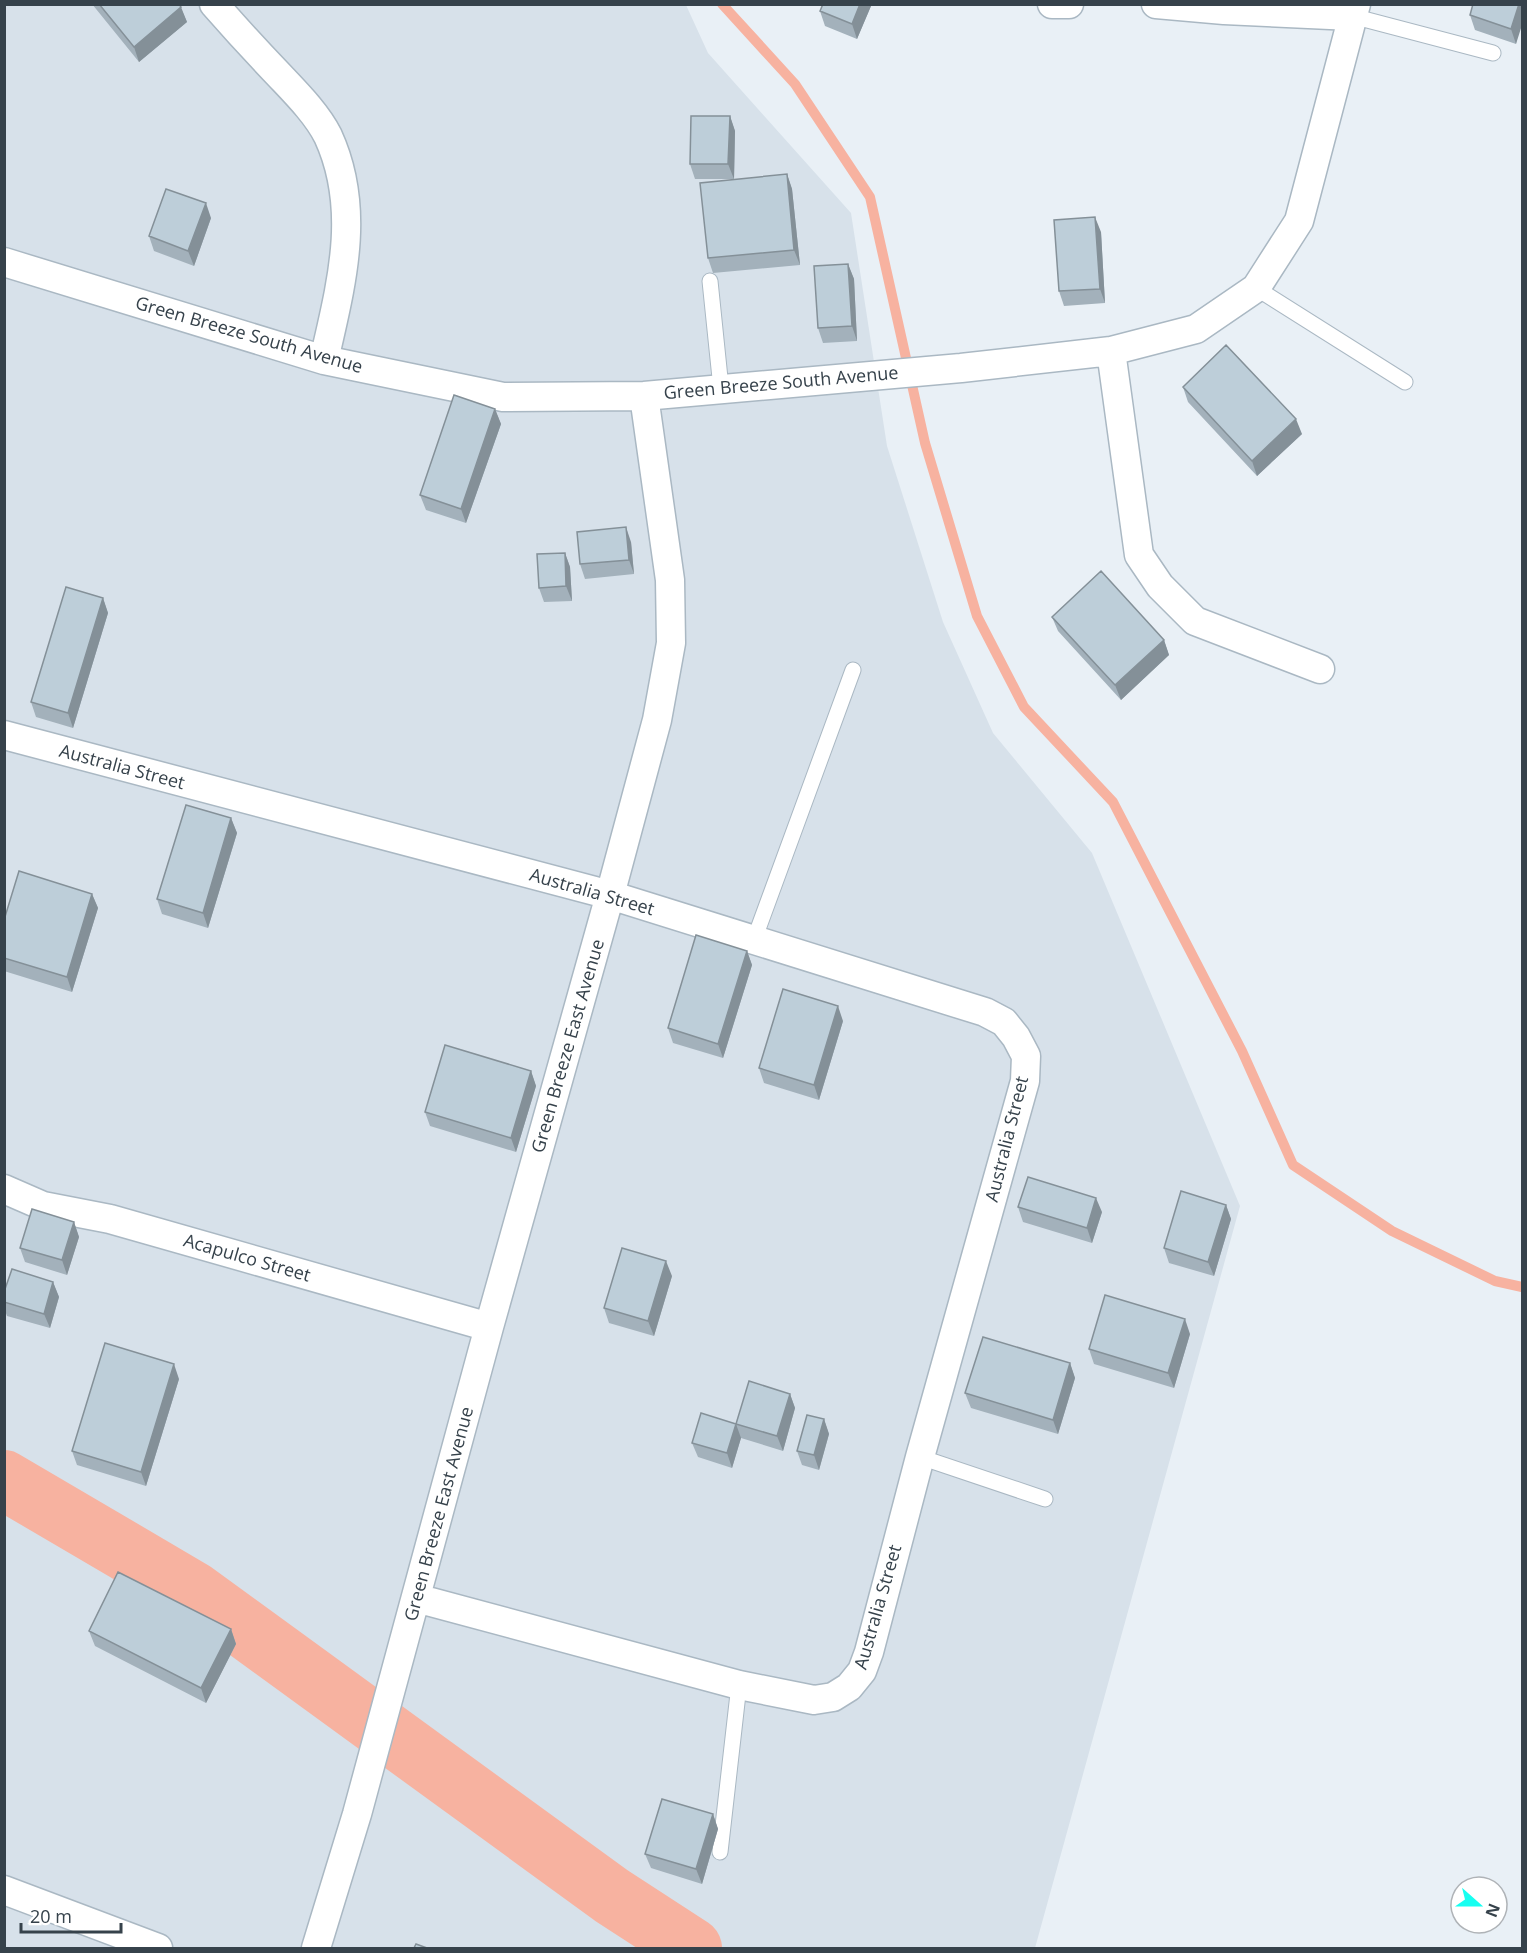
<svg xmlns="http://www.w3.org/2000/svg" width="1527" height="1953" viewBox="0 0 1527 1953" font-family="'Open Sans',sans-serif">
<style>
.residential{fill:#d7e1ea}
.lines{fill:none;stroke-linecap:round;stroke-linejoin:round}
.stream{stroke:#f7b2a0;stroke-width:10}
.river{stroke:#f7b2a0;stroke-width:60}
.lane-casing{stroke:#aab8c3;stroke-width:17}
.street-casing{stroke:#aab8c3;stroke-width:31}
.lane{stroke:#fff;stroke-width:15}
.street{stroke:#fff;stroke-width:28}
.wall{fill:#a3b1bb}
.shaded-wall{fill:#849098}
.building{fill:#bdced9;stroke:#849098;stroke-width:1.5}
.labels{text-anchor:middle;stroke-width:4.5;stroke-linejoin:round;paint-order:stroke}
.street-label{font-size:18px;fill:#36424b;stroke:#fff}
</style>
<rect width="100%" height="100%" fill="#e9f0f6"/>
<!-- residential -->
<path class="residential" d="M5,5h681l22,48 143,160 36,233 56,176 50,111 99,120 148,353 -205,742h-1030z"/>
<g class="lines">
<!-- stream -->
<path class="stream" d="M722,4l73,80 75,113 55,246 52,173 47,91 89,95 129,249 51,114 99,66 103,50 27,6"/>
<!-- river -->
<path class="river" d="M4,1480l189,111 419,305 80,52"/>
<!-- lane casing -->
<g class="lane-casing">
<path id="lane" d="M1352,16l141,37
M710,281l11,107
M1256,288l149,94
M754,940l99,-270
M920,1457l125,42
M720,1852l19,-167"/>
</g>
<!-- street casing -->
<g class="street-casing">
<path id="street" d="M214,4c21,24 43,48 65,71 17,18 38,39 49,61 34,74 13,149 -4,224
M1052,4h17
M1156,4l68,6 128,6
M4,262l320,98 179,37 141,-1 317,-28 150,-17 85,-22 60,-41 43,-67 57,-217
M1111,351l28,204 21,31 35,35 125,48
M4,735l606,160 375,117 19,10 12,15 10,19 -1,25 -105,376 -51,195 -7,19 -13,16 -16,10 -19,3 -75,-15 -323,-87
M4,1189l39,17 67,13 379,108
M4,1890l154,58
M316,1948l41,-134 132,-487 121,-432 47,-175 14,-77 -1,-63 -26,-184"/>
</g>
<!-- lane -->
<use href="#lane" class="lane"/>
<!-- street -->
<use href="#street" class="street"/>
</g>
<!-- wall -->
<path class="wall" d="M92,4h87l8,18 -48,40z
M823,4h48v2l-14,33 -32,-13 -5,-15z
M1522,4l-6,40 -41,-14 -5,-15z
M730,116l5,15 -1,48h-39l-5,-15z
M787,174l5,15 8,76 -87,8 -5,-15z
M211,218l-17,48 -40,-15 -5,-15z
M1101,232l4,71 -41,3 -5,-15z
M848,264l6,15 3,62 -34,2 -5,-15z
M1183,387l119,47 -45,42 -69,-74z
M495,409l6,15 -35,99 -40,-13 -6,-15z
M631,542l3,32 -49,5 -5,-15z
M565,553l5,14 2,34 -28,1 -5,-14z
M103,598l5,15 -35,115 -37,-11 -5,-15z
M1052,617l112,23 5,15 -48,45 -63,-69z
M231,818l6,15 -29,95 -46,-14 -5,-15z
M92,894l6,14 -26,84 -68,-21v-51z
M747,951l5,14 -29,93 -50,-15 -5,-15z
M843,1021l-24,79 -55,-17 -5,-15z
M531,1071l5,15 -20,66 -86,-26 -5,-14z
M1226,1205l5,14 -17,57 -45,-13 -5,-15z
M1018,1207l84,5 -10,31 -69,-21z
M74,1222l5,15 -12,38 -42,-13 -5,-14z
M672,1276l-18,60 -45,-13 -5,-15z
M53,1282l6,15 -9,31 -43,-12 -3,-8v-16z
M1190,1334l-16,54 -80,-24 -5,-15z
M1070,1363l5,15 -17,56 -87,-26 -6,-15z
M179,1379l-33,107 -69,-21 -5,-14z
M790,1394l5,14 -12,43 -42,-13 -9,30 -34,-11 -6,-14 44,-19z
M824,1419l5,15 -10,36 -17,-5 -5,-14z
M231,1629l5,15 -30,59 -111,-57 -6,-15z
M713,1814l5,15 -16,55 -51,-16 -6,-14z"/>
<!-- shaded-wall -->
<path class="shaded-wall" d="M860,4h11v2l-14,33 -5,-15z
M1519,4h3v21l-6,19 -5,-15z
M181,7l6,15 -48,40 -5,-15z
M730,116l5,15 -1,48 -6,-15z
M787,174l5,15 8,76 -6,-15z
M206,203l5,15 -17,48 -6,-15z
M1095,217l6,15 4,71 -5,-14z
M848,264l6,15 3,62 -5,-15z
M495,409l6,15 -35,99 -5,-14z
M1296,419l6,15 -45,42 -5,-15z
M626,527l5,15 3,32 -5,-14z
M565,553l5,14 2,34 -6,-15z
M103,598l5,15 -35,115 -5,-15z
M1164,640l5,15 -48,45 -6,-15z
M231,818l6,15 -29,95 -5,-15z
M92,894l6,14 -26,84 -5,-15z
M747,951l5,14 -29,93 -5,-14z
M838,1006l5,15 -24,79 -5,-15z
M531,1071l5,15 -20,66 -5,-14z
M1096,1198l6,14 -10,31 -5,-15z
M1226,1205l5,14 -17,57 -6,-14z
M74,1222l5,15 -12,38 -5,-15z
M666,1261l6,15 -18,60 -6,-15z
M53,1282l6,15 -9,31 -6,-14z
M1185,1319l5,15 -16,54 -6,-15z
M1070,1363l5,15 -17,56 -5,-14z
M174,1364l5,15 -33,107 -5,-14z
M790,1394l5,14 -12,43 -6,-15z
M824,1419l5,15 -10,36 -5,-15z
M736,1424l5,14 -9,30 -5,-15z
M231,1629l5,15 -30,59 -5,-15z
M713,1814l5,15 -16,55 -6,-15z"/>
<!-- building -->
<path class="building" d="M99,4h80l2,3 -47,40z
M823,4h37l-8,20 -32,-13z
M1473,4h46l-8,25 -41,-14z
M691,116h39l-2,48h-38z
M787,174l7,76 -86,8 -8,-75z
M166,189l40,14 -18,48 -39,-15z
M1095,217l5,72 -41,2 -5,-71z
M848,264l4,62 -34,2 -4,-62z
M1226,345l70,74 -44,42 -69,-74z
M454,395l41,14 -34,100 -41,-14z
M626,527l3,33 -49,4 -3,-32z
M565,553l1,33 -27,2 -2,-34z
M1101,571l63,69 -49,45 -63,-68z
M66,587l37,11 -35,115 -37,-11z
M186,805l45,13 -28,95 -46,-14z
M19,871l73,23 -25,83 -63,-19v-38z
M696,935l51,16 -29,93 -50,-16z
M783,989l55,17 -24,79 -55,-17z
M445,1045l86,26 -20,67 -86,-26z
M1028,1177l68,21 -9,30 -69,-21z
M1181,1191l45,14 -18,57 -44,-14z
M32,1209l42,13 -12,38 -42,-12z
M622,1248l44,13 -18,60 -44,-13z
M12,1269l41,13 -9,32 -40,-12v-10z
M1105,1295l80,24 -17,54 -79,-24z
M983,1337l87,26 -17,57 -88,-27z
M105,1343l69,21 -33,108 -69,-21z
M749,1381l41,13 -13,42 -41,-12z
M701,1413l35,11 -9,29 -35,-10z
M807,1415l17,4 -10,36 -17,-4z
M118,1572l113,57 -30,59 -112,-57z
M662,1799l51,15 -17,55 -51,-15z
M416,1944l11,4h-13z"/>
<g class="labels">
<!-- street labels -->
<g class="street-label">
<text transform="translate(249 335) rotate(16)" y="6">Green Breeze South Avenue</text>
<text transform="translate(781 383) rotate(-5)" y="6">Green Breeze South Avenue</text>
<text transform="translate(122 767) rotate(15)" y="6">Australia Street</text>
<text transform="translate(592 892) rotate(16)" y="6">Australia Street</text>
<text transform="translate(568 1046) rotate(-74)" y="6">Green Breeze East Avenue</text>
<text transform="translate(1007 1139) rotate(-76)" y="6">Australia Street</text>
<text transform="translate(247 1258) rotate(16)" y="6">Acapulco Street</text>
<text transform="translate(439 1514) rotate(-75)" y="6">Green Breeze East Avenue</text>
<text transform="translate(878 1607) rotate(-74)" y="6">Australia Street</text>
</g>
</g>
<!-- border -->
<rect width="1527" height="1953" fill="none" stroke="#36424b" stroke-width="12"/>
<!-- north arrow -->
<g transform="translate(1479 1905) rotate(111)"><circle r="28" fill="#ffffff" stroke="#afb3b7" stroke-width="1.5"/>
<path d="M0-4.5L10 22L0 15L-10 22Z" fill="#17fff1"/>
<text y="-9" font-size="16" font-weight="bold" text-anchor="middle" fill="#36424b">N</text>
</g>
<!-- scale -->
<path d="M21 1923v9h100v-9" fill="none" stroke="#36424b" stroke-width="3"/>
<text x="30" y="1923" font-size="18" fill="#36424b" stroke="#ffffff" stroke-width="4.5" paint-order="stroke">20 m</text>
</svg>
